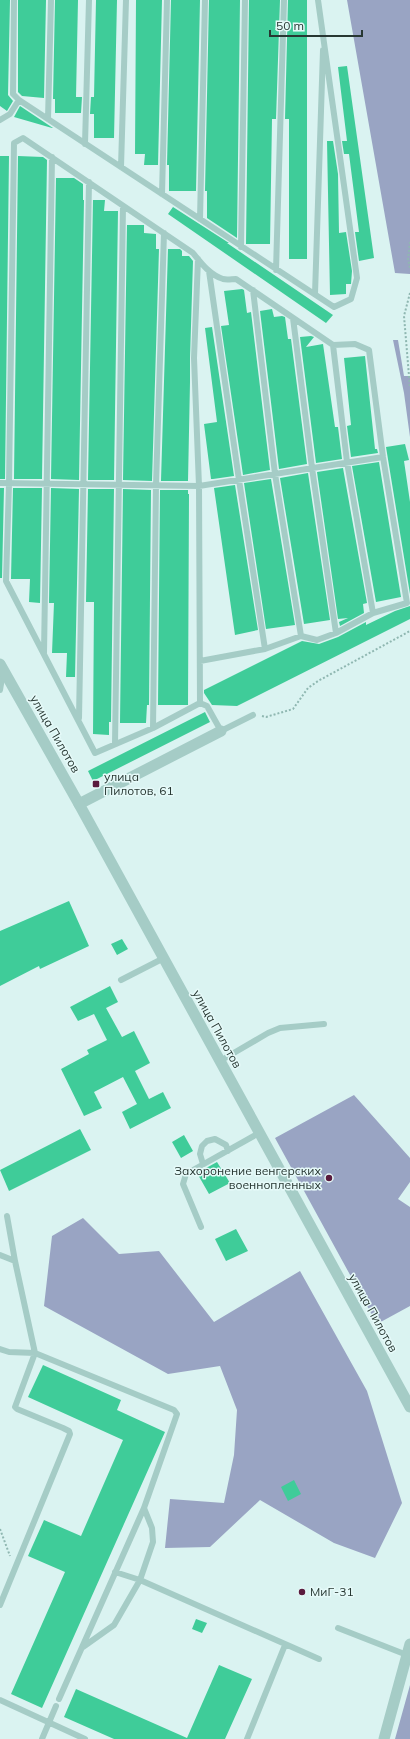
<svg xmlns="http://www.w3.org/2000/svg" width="410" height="1739" viewBox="0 0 410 1739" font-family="Mulish,sans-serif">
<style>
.green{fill:#99a4c3}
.building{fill:#3fcc99}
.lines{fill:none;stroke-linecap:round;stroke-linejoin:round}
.path{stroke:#8fb7b1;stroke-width:2;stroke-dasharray:2 2;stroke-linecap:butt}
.service{stroke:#a5ccc6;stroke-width:6}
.minor{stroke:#a5ccc6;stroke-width:11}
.tertiary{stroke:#a5ccc6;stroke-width:11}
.poi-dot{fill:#5a1a3d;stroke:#e6faf9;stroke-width:1.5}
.labels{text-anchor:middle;stroke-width:3;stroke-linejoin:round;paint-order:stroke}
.street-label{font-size:12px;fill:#273732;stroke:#e6faf9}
.poi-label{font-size:12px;fill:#273732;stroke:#e6faf9;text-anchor:start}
</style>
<rect width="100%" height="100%" fill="#daf3f1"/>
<!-- green -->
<path class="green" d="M347,0h63v274l-15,-1z
M393,340h5l6,36h6v61l-6,-44z
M354,1095l56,63v24l-12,17 12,8v99l-33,18 -102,-186z
M83,1218l36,36 40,-3 55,71 86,-51 67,120 35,112 -27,55 -41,-15 -74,-43 -50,47 -45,1 5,-49 54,4 10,-48 3,-45 -17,-44 -52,8 -124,-68 8,-70z
M410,1685v54h-15z"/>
<!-- building -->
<path class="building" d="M0,0h10l-2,95 5,6 -6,10 -7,-5z
M18,0h28l-2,98 -22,-2 -4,-4z
M55,0h23l-2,97h6l-1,16h-26v-14h-2z
M96,0h21l-3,138h-20v-24h-4l1,-17h3z
M136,0h26l-4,165h-14l1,-11h-10z
M171,0h29l-4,191h-27v-26h-2z
M209,0h31l-3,238 -30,-20v-27h-2z
M249,0h31l-4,119h-4l-2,125h-24z
M288,0h19v259h-18v-140h-4z
M347,66l27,192 -15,3 -4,-29h4l-10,-78h-5l-2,-13h5l-9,-74z
M20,106l33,22h-1l-38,-11z
M327,141h6l5,33 1,59 7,-1 6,39 -1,13h-5v10l-16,1z
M0,156h9l-4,323h-5z
M18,156l25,1 4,3 -5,319h-28z
M56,178h18l9,6v16h1l-5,280 -28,-1z
M93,200h12l-1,11h14l-4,269h-26z
M173,207l56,36h-2l106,72 -7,8 -158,-109z
M127,225h17v8l12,1v15h3l-7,232 -29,-1z
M168,249h12l2,2v5h7l4,5 -3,97v24l-2,99h-27z
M242,289l2,1 3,23 4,-1 19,158 -27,5 -22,-149 8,-1 -5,-34z
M272,309l2,8 8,-1 3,1 3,22h3l16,125 -28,5 -19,-158z
M212,327l22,149 -21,3h-2l-7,-55 13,-2 -12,-94z
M311,336l3,1 -8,10 17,-3 12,83h3l4,32 -26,4 -16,-126z
M365,356l10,93h2l1,4 -27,4 -4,-31 4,-1 -7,-67z
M405,444l4,16 -5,1 6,41v92l-24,-147z
M379,462l22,135 -25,5 -24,-136z
M343,468l24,135 -4,1 1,9 -24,13 -1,-4 9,-4 -10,1 -21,-147z
M308,473l22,147 -26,4 -24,-146z
M271,479l24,146 -29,4 -22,-146z
M235,485l23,145 -23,5 -21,-147z
M0,488h4l-2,90h-2z
M13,488h29l-2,115 -11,-1 1,-23h-19z
M51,488l28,1 -4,188h-9l1,-24h-15l2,-50h-5z
M88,489h26l-3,233h-2v13l-16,-1 1,-132h-8z
M123,489l28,1 -2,215h-2l-1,18h-26z
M160,490h28v4h1l-1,211h-30z
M410,606v13l-173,87 -25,-1 -8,-12v-3l98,-49 17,3 19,-7 28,-15v3l29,-14z
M205,712l5,10 -117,59 -5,-10z
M69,901l20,45 -49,23 -1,-3 -39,20v-55z
M122,939l6,10 -11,6 -6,-11z
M110,986l8,16 -12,6 16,29 12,-6 16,32 -15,8 14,28 14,-7 8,16 -41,21 -8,-17 15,-8 -14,-27 -29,15 8,16 -18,8 -23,-47 28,-15 -2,-4 20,-10 -13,-26 -16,7 -8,-14z
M80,1129l11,21 -82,41 -9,-21z
M184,1135l9,16 -12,7 -9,-16z
M217,1162l13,21 -21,11 -12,-21z
M236,1229l12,22 -22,10 -11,-22z
M43,1365l78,35 -4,10 48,22 -123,276 -31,-14 54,-122 -37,-16 16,-36 37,16 42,-96 -95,-43z
M294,1480l7,14 -13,7 -7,-14z
M196,1619l11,4 -5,10 -10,-4z
M219,1665l33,14 -27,60h-111l-50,-22 12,-28 111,49z"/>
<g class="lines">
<!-- path -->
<path class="path" d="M410,242l-2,17 2,9
M410,293l-6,23 6,72
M262,716l4,1 27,-8 15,-21 10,-7 92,-50
M303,1189l25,-11
M0,1529l10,27"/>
<!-- service -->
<path class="service" d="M14,0l-1,94 6,6 315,207 17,-8 6,-21 -39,-278
M48,119l3,-119
M0,120l10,-6 9,-14
M85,144l4,-144
M121,167l5,-167
M162,194l5,-194
M200,219l5,-219
M241,247l4,-247
M198,259l-4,99 5,128 1,217 -47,25 -58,25 -89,-172 3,-97 5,-341 9,-5 170,115c8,10 17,22 30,26 4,1 9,0 13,0l97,66 22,-1 14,6 14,107 24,146 -34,10 -37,20 -19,7 -16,-4 -36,13 -65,12
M276,270l8,-270
M209,271l30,209 26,169
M253,290l22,184 26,162
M315,294l8,-244
M293,318l19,150 24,165
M333,345l14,117 26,151
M0,483l199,3 184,-29
M44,653l8,-496
M0,690l3,-18
M200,703l7,3 14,25 32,-16
M79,718l10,-536
M153,728l3,-243 8,-252
M115,744l8,-538
M121,980l43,-22
M220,1061l48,-28 12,-5 44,-4
M203,1164l-3,-10 2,-8 5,-5 8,-2 11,6 2,6
M201,1227l-18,-43 3,-10 73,-41
M0,1255l15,6
M0,1349l9,3 26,1 139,57 3,4 -33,94 -85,191
M115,1572l25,8 179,79
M0,1605l70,-171 -1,-3 -6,-3 -46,-19 -2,-2 20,-54 -20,-92 -8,-45
M338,1628l69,27
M83,1647l31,-22 26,-45 13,-38 -1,-14 -8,-20
M0,1700l85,39
M42,1739l14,-33
M247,1739l38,-94"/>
<!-- minor -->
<path class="minor" d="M79,804l142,-73"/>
<!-- tertiary -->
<path class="tertiary" d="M0,664l79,140 331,603
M384,1739l26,-95"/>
</g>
<!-- markers -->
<g class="poi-dot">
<rect x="92" y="780" width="8" height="8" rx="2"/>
<circle cx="329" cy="1178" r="4"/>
<circle cx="302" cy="1592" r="4"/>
</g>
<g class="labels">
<!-- street labels -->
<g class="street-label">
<text transform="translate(55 734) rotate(60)" y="4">улица Пилотов</text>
<text transform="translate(217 1029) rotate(61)" y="4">улица Пилотов</text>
<text transform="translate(373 1313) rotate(61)" y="4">улица Пилотов</text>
</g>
<!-- poi labels -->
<g class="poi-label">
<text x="104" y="781">улица<tspan x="104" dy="14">Пилотов, 61</tspan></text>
<text x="321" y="1175" text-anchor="end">Захоронение венгерских<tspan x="321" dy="14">военнопленных</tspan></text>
<text x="310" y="1596">МиГ-31</text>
</g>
</g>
<!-- scale -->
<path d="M270 30v6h92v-6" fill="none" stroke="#273732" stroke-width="2"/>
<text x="276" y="30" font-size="12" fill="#273732" stroke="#e6faf9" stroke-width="3" paint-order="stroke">50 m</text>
</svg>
